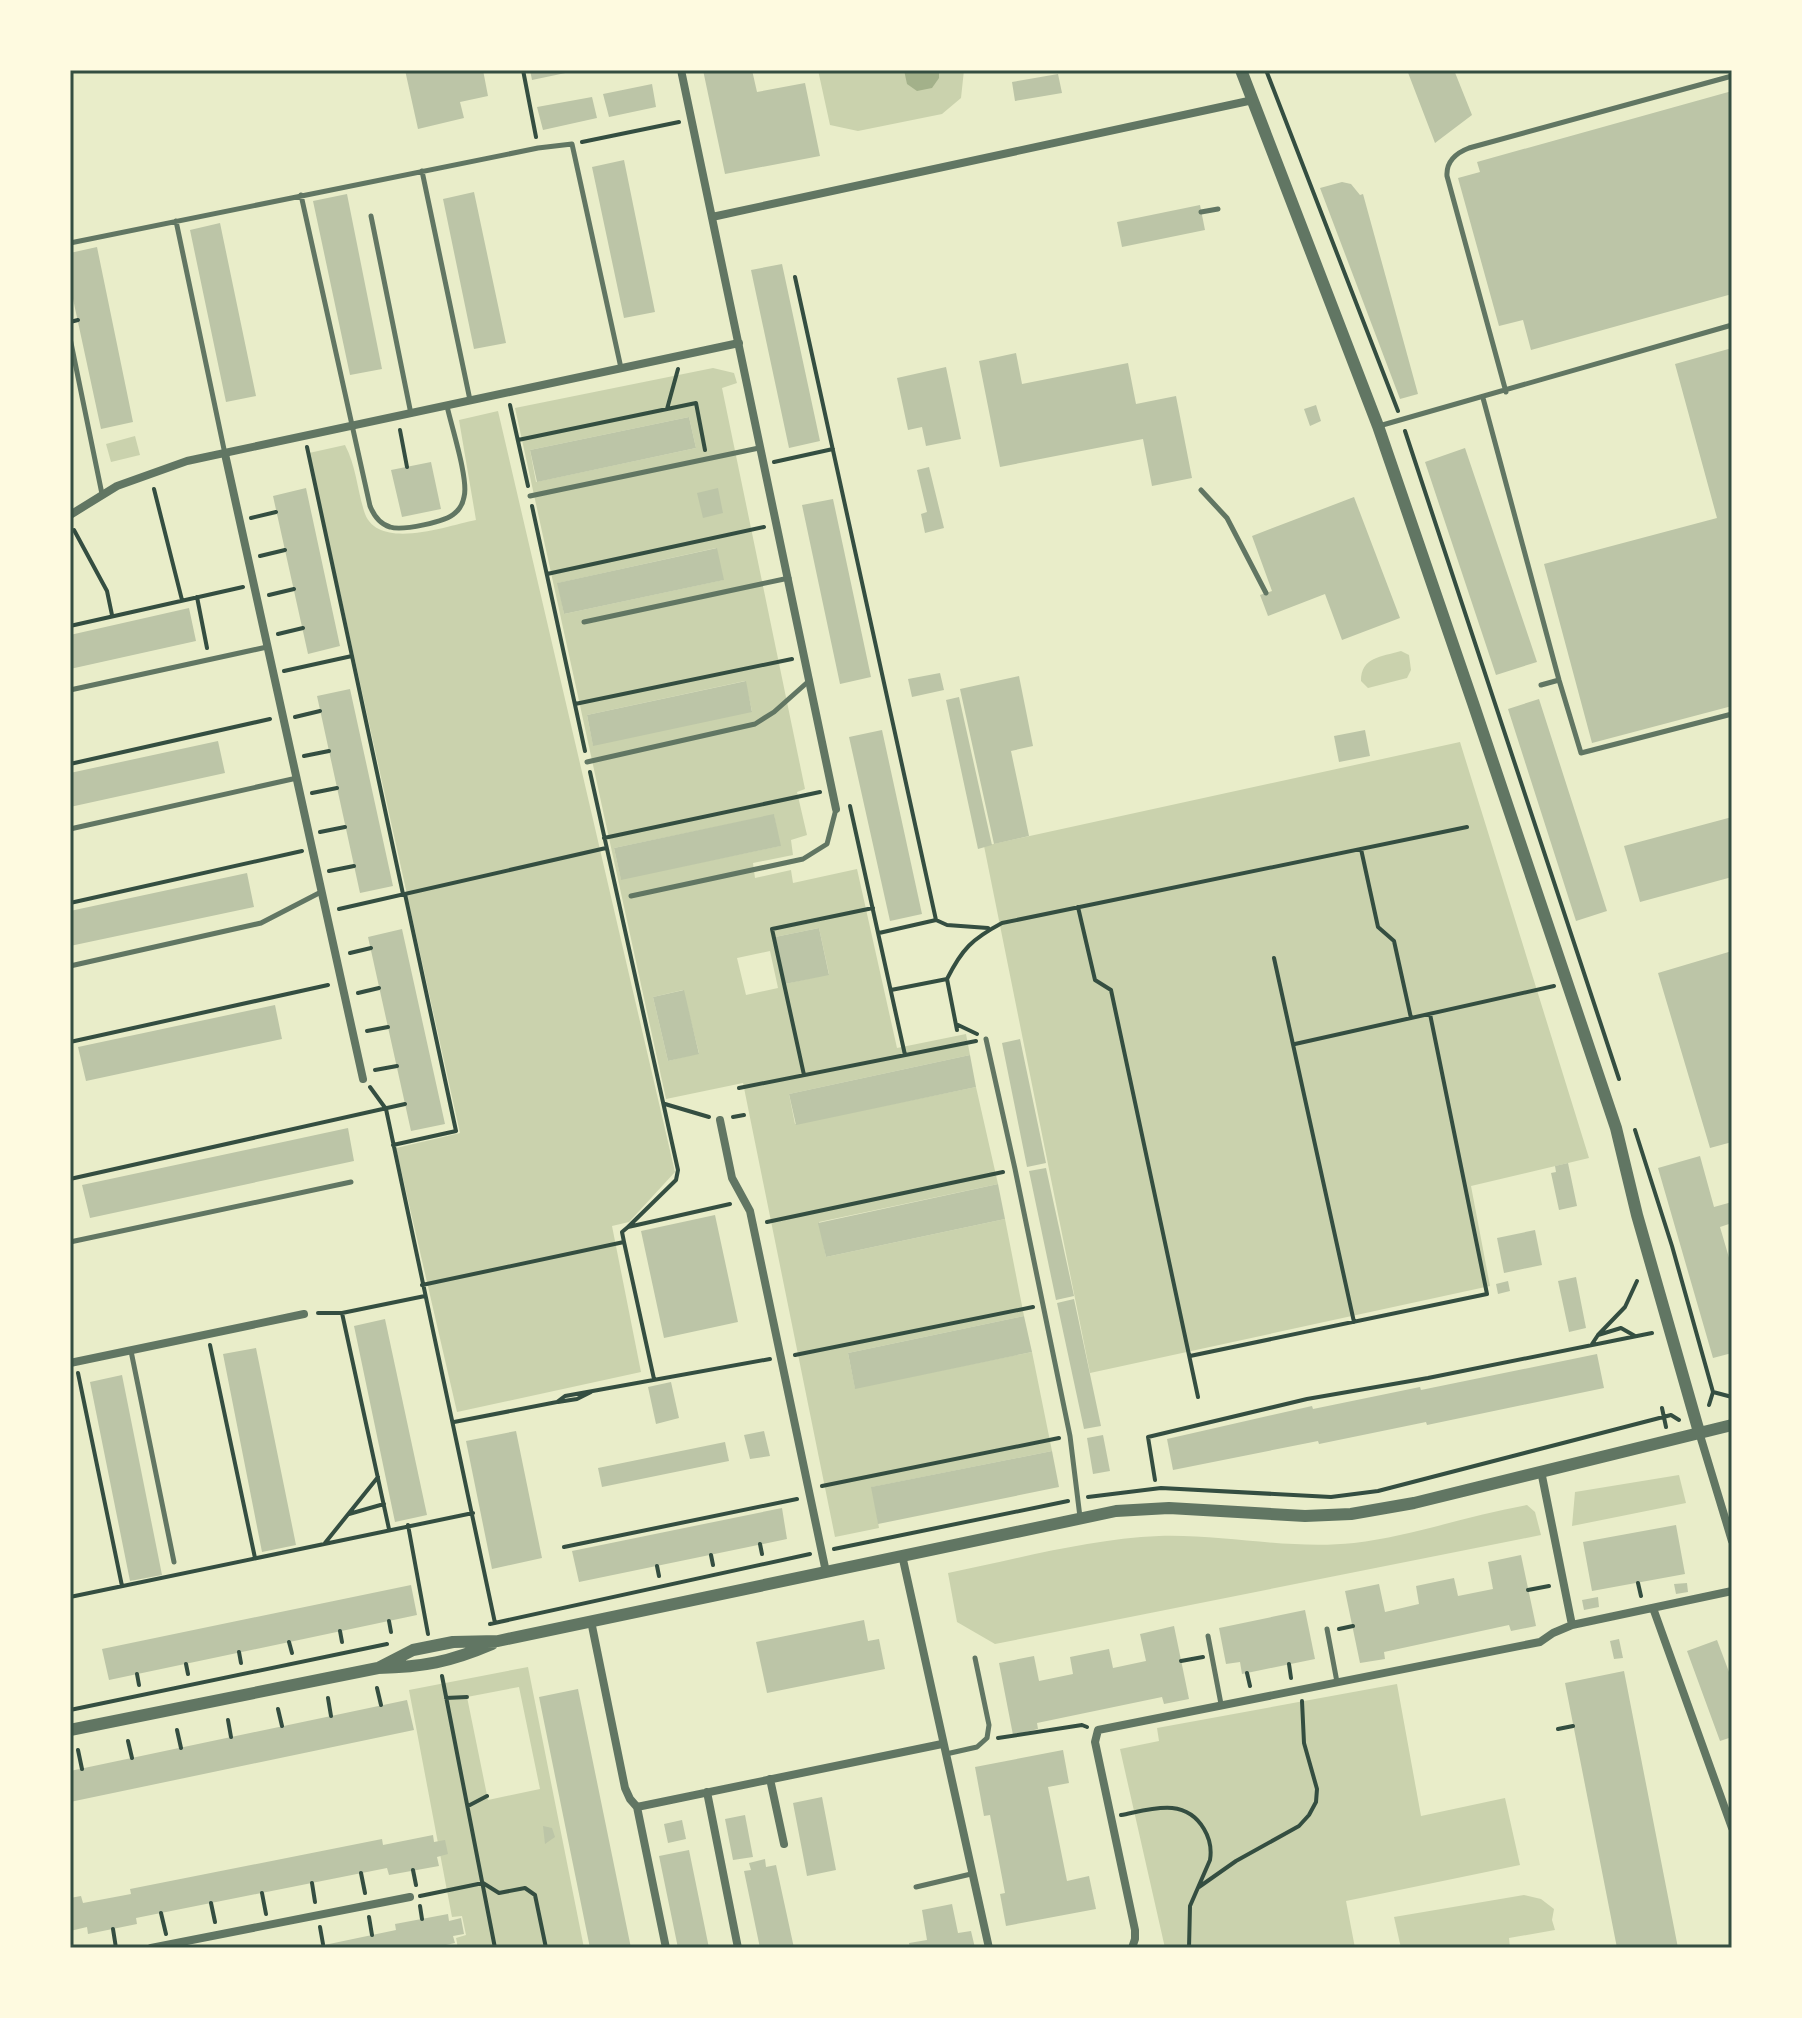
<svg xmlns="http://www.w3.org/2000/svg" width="1802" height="2018" viewBox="0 0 1802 2018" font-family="Mulish,sans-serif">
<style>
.green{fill:#cad2ad;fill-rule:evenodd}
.water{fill:#a3b18a}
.building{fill:#bcc5a7}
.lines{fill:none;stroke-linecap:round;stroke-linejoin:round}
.path{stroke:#344e41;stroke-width:4}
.service{stroke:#617663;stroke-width:5}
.minor{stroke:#617663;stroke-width:8}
.tertiary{stroke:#617663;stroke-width:12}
.neatline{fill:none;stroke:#344e41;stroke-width:3}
</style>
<rect width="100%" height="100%" fill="#e9edc9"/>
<!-- green -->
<path class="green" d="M818,70h146l-3,28 -19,16 -84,17 -28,-6z
M713,368l21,5 3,10 -15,5 83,401 -8,3 10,43 -16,5 2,15 -40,8 2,15 36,-8 2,13 64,-14 40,179 69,-14 4,21 -181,39 6,30 181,-37 22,97 -179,38 7,35 179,-38 19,97 -176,37 7,35 177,-36 20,99 -180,36 7,41 -44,9 -92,-454 -77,16 -151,-691zM689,417l7,31 -160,34 -6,-32zM716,548l7,32 -159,34 -6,-31zM745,681l7,30 -159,34 -6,-30zM774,815l6,31 -159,33 -7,-31zM819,928l10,46 -44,10 -10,-47zM770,951l8,37 -32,7 -9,-37zM683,990l16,63 -31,8 -15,-64z
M498,411l177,761 -46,50 -17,4 29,146 -184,40 -61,-264 64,-15 -151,-680 36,-8c11,21 12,43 19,66 12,41 82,15 112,9l-17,-100z
M135,436l5,19 -29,7 -5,-18z
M1401,651l8,4 2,15 -4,8 -39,10 -7,-7c0,-24 20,-24 40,-30z
M1460,742l129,416 -118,28 19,100 -400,87 -106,-527z
M1679,1475l7,28 -114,23 3,-34z
M1527,1505l8,7 6,23 -546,109 -38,-22 -9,-49c69,-14 140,-34 211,-37 65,-2 130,14 195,7 59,-7 115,-28 173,-38z
M528,1667l56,281h-126l-2,-10 10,-3 -4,-19 -10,1 -43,-227zM519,1687l21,102 -52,11 -21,-103z
M1397,1684l24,132 84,-18 15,67 -174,36 9,47h-190l-45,-199 39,-8 -2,-13z
M1524,1895l17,4 13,10 -2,11 3,10 -46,8 1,10h-109l-7,-31z"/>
<!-- water -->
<path class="water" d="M904,70h35v8l-7,10 -15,3 -10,-7z"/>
<!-- building -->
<path class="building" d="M405,70h78l5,26 -28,6 4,16 -46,11z
M530,70h44l1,1 -43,9z
M703,70h49l5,22 48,-9 15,73 -95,18z
M1407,70h47l18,45 -37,28z
M1058,74l4,19 -47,8 -3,-19z
M652,84l4,23 -47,10 -6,-23z
M1732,91v203l-201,56 -8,-30 -24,6 -41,-148 22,-6 -3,-10z
M592,97l5,21 -54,12 -6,-23z
M624,160l31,152 -31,6 -32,-151z
M1342,182l9,2 9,11 3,-1 55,200 -18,5 -80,-211z
M474,192l32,151 -32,6 -31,-150z
M347,194l35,175 -32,6 -37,-174z
M1200,205l5,25 -83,17 -5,-25z
M220,223l36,173 -30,6 -36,-172z
M97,247l36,175 -32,7 -31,-144v-32z
M782,264l38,177 -31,7 -38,-178z
M1732,348v358l-140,37 -48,-179 173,-46 -42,-154z
M1016,353l6,31 106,-21 8,41 40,-8 16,82 -40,8 -9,-47 -143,28 -21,-106z
M946,367l15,72 -35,7 -4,-19 -14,3 -11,-52z
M1316,405l5,16 -11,5 -6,-17z
M689,417l7,31 -159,34 -7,-32z
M1465,448l72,214 -41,13 -71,-213z
M431,462l10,47 -39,8 -11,-47z
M929,467l15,61 -19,5 -4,-19 6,-2 -10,-42z
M306,488l34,158 -32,8 -35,-158z
M718,488l5,25 -20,5 -6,-25z
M1354,497l46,121 -58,22 -17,-46 -57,22 -8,-21 12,-4 -20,-55z
M833,499l38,178 -31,7 -38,-179z
M717,548l7,32 -160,34 -7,-31z
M189,608l7,33 -126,28v-34z
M940,673l4,17 -32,7 -4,-18z
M1019,676l14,70 -22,5 18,85 -35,8 -34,-155z
M746,681l6,31 -159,34 -6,-31z
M350,689l43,197 -33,7 -43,-197z
M959,697l33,148 -14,4 -32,-149z
M1539,699l68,212 -31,10 -68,-212z
M882,730l40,184 -32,7 -41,-184z
M1365,730l5,26 -31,6 -5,-26z
M218,741l7,32 -155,34v-34z
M774,814l7,32 -160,34 -7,-32z
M1732,817v60l-92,25 -16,-56z
M247,873l7,34 -184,39v-35z
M819,928l10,47 -44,9 -10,-47z
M402,929l43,195 -34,7 -43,-194z
M1732,951v191l-22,6 -52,-175z
M684,990l15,64 -31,7 -15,-64z
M275,1005l7,34 -196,42 -8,-34z
M1020,1039l26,124 -19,4 -25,-124z
M970,1055l6,32 -180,38 -7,-31z
M348,1128l6,33 -264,57 -8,-33z
M1700,1156l14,51 18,-5v21l-12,4 12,41v85l-19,5 -55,-190z
M1568,1163l9,43 -18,4 -8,-37 5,-1 -1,-6z
M1046,1168l28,128 -18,4 -27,-129z
M998,1184l7,35 -179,38 -8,-34z
M715,1215l23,107 -74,16 -23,-107z
M1535,1230l7,35 -38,8 -7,-35z
M1576,1277l10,51 -17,4 -11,-51z
M1508,1281l2,10 -12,3 -2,-10z
M1074,1299l27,127 -17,3 -27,-126z
M1024,1316l8,36 -177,37 -7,-36z
M385,1319l42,196 -32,7 -41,-196z
M256,1348l40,197 -34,7 -39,-198z
M1597,1354l7,34 -177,37 -1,-3 -107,22 -1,-3 -145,29 -6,-31 145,-33 1,3 107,-22 1,3z
M122,1375l40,200 -32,6 -40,-199z
M671,1382l8,36 -23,6 -8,-37z
M516,1431l26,127 -50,11 -26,-128z
M764,1431l6,25 -20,3 -6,-24z
M1103,1435l7,36 -17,3 -6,-36z
M725,1442l4,19 -127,26 -4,-19z
M1052,1451l7,36 -181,37 -7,-37z
M782,1508l5,31 -208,43 -7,-31z
M1676,1525l9,49 -93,17 -9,-49z
M1521,1555l15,71 -25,5 -2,-6 -125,27 1,7 -25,4 -15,-72 34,-7 6,28 34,-8 -3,-18 38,-8 4,18 35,-7 -5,-27z
M1687,1583l1,9 -12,2 -2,-10z
M411,1585l6,30 -308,65 -7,-31z
M1598,1597l1,10 -15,3 -2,-10z
M1305,1610l10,49 -73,15 -2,-12 -14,2 -7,-36z
M864,1620l4,21 11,-2 6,30 -118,24 -11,-51z
M1174,1626l15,73 -25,5 -2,-7 -125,26 1,6 -25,6 -14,-72 35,-7 5,25 34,-7 -3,-17 39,-8 4,19 33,-7 -6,-27z
M1619,1639l4,19 -9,1 -4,-18z
M1717,1640l15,40v57l-12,4 -33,-90z
M1624,1671l54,277h-61l-52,-265z
M578,1689l53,259h-41l-51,-251z
M407,1700l7,30 -344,72v-31z
M1063,1750l6,33 -21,4 19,94 22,-5 7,33 -90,17 -6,-32 5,-1 -15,-78 -6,1 -9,-49z
M822,1797l14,73 -29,6 -14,-73z
M745,1815l8,42 -20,3 -8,-41z
M682,1820l4,19 -18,4 -4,-19z
M543,1826l9,2 3,9 -10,7z
M433,1835l1,7 11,-2 3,14 -11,3 2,9 -50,9 -2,-7 -251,50 1,6 -49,10 -1,-7 -17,4v-33l11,-2 2,7 48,-9 -1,-5 252,-50 1,6z
M689,1850l20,98h-31l-19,-92z
M765,1859l1,8 10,-2 18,83h-34l-16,-77 7,-1 -2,-7z
M952,1904l6,29 13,-2 4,17h-65l-1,-5 18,-3 -5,-30z
M448,1914l1,7 12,-3 3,16 -11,2 2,7 -23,5h-122l86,-18 -1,-6z"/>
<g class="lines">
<!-- path -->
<path class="path" d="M523,70l13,67
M1266,70l132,341
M582,142l97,-20
M795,277l141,643 -57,13
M70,322l8,-2
M510,405l18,81
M667,409l11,-40
M400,430l7,37
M1405,431l214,648
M518,440l178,-37 9,47
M774,462l59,-13
M154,489l28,111
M532,506l53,245
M251,518l25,-6
M74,530l33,61 5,24
M260,556l25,-6
M547,574l217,-47
M269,595l25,-6
M197,597l10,51
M70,626l173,-39
M278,634l25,-6
M352,656l51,238
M284,671l68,-15 -45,-209
M575,704l217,-45
M295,717l25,-6
M304,756l25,-5
M70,764l200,-45
M590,772l88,398 -2,10 -48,47
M312,793l25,-5
M850,806l55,249
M320,832l25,-5
M604,838l216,-46
M1361,849l17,78 16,14 17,77
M329,871l25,-5
M70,903l232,-52
M1078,907l17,73 16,10 87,407
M339,909l267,-61
M936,920l11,5 41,3
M350,953l21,-5
M1274,958l80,364
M947,979c15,-30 25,-40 55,-56l465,-96
M891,990l56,-11 10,51
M358,993l21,-5
M956,1024l21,10
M367,1031l21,-4
M70,1042l258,-57
M1295,1044l259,-58
M375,1070l22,-4
M804,1075l-32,-146 101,-21
M370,1087l16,22 109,514
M739,1088l237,-47
M665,1104l44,13
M733,1117l11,-2
M1635,1130l37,116 41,146 -4,13
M393,1145l63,-14 -51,-237
M70,1179l335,-75
M767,1222l236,-50
M624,1242l30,137
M422,1285l202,-43 -2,-10 6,-5 102,-23
M70,1296v2
M318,1313h24l83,-17
M342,1313l47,216
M1598,1335l27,-28 12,-26
M1592,1344l6,-9 23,-7 14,8
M210,1345l45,213
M795,1355l238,-48
M1190,1356l297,-62 -57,-280
M78,1373l44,213
M1713,1392l19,5
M558,1402l19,-3 14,-7
M1662,1408l4,19
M454,1422l103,-20 8,-6 205,-37
M1155,1480l-7,-43 159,-38 121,-21 224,-45
M822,1486l237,-48
M1088,1497l73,-9 170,9 47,-6 293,-76 8,5
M349,1514l35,-10
M408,1525l20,109
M325,1543l53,-66
M760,1544l2,10
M564,1547l233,-48
M834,1549l234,-48
M711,1555l2,10
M657,1566l2,10
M1638,1583l3,13
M1528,1590l21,-4
M70,1597l403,-84
M389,1621l2,11
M490,1624l320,-70
M1339,1629l14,-3
M340,1631l2,11
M289,1642l3,11
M239,1652l2,11
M1181,1661l22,-4
M186,1664l2,10
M1289,1664l2,14
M1247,1673l3,13
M137,1674l2,11
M442,1676l53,272
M377,1688l4,17
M328,1698l3,18
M446,1698l21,-1
M278,1709l4,17
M70,1710l317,-66
M228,1720l3,17
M1558,1729l15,-3
M177,1730l4,18
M998,1738l84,-13 5,2
M128,1741l4,17
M78,1750l4,19
M468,1806l19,-10
M1121,1815c31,-6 64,-18 83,14 6,10 8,19 6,31l-20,46 -1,42
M413,1870l3,15
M361,1873l4,20
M312,1883l3,19
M1199,1887l37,-26 63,-35 10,-11 7,-13 1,-13 -13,-46 -2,-42
M262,1893l4,21
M420,1896l63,-13 16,10 26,-5 10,7 11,53
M211,1903l4,19
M420,1906l2,13
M161,1913l5,21
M369,1917l3,18
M320,1927l3,17
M113,1929l3,19"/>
<!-- service -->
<path class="service" d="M422,171l48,229
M301,195l69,311c4,10 10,18 20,21 12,4 56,-5 65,-14 5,-4 8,-10 9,-16 5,-17 -13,-72 -17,-91
M1201,212l17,-3
M371,216l40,198
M176,221l49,233
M70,243l468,-95 34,-4 49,224
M70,338l32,156
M1506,392l-59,-216c-1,-15 9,-23 22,-28l263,-72
M1483,398l76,282 22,73 151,-39
M1379,426l353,-101
M1201,490l26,28 39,75
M530,496l229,-48
M584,622l205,-44
M1541,685l18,-5
M70,690l197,-43
M587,762l168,-38 19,-12 36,-32
M70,829l227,-51
M631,896l172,-37 24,-15 9,-35
M70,966l191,-43 60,-31
M986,1039l29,130 55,267 10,81
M70,1242l281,-60
M131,1351l43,211
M1327,1629l10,53
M1208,1636l13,68
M946,1754l31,-7 10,-9 2,-13 -14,-67
M916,1887l55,-13"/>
<!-- minor -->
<path class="minor" d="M681,70l155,739
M712,217l541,-117
M225,454l138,625
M70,515l47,-29 70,-25 552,-118
M720,1120l12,58 18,33 76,361
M70,1363l234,-49
M1699,1432l33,109
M1541,1471l31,154
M902,1555l87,393
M1653,1608l79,220
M591,1621l34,167 5,11 7,8 29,141
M770,1779l14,65
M707,1792l31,156
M637,1807l305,-63
M151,1948l259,-51
M1132,1948l3,-9v-9l-40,-188 3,-12 442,-88 13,-9 19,-8 160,-34"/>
<!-- tertiary -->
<path class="tertiary" d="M1241,70l137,356 95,277 143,425 21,87 62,217
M378,1668l35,-18 40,-8 45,-1 618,-130 53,-3 136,8 46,-2 63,-11 318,-78
M70,1730l308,-62c45,-1 72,-6 114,-24"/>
</g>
<!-- border -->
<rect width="1802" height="2018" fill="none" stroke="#fefae0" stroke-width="144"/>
<rect x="72" y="72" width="1658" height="1874" class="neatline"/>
</svg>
